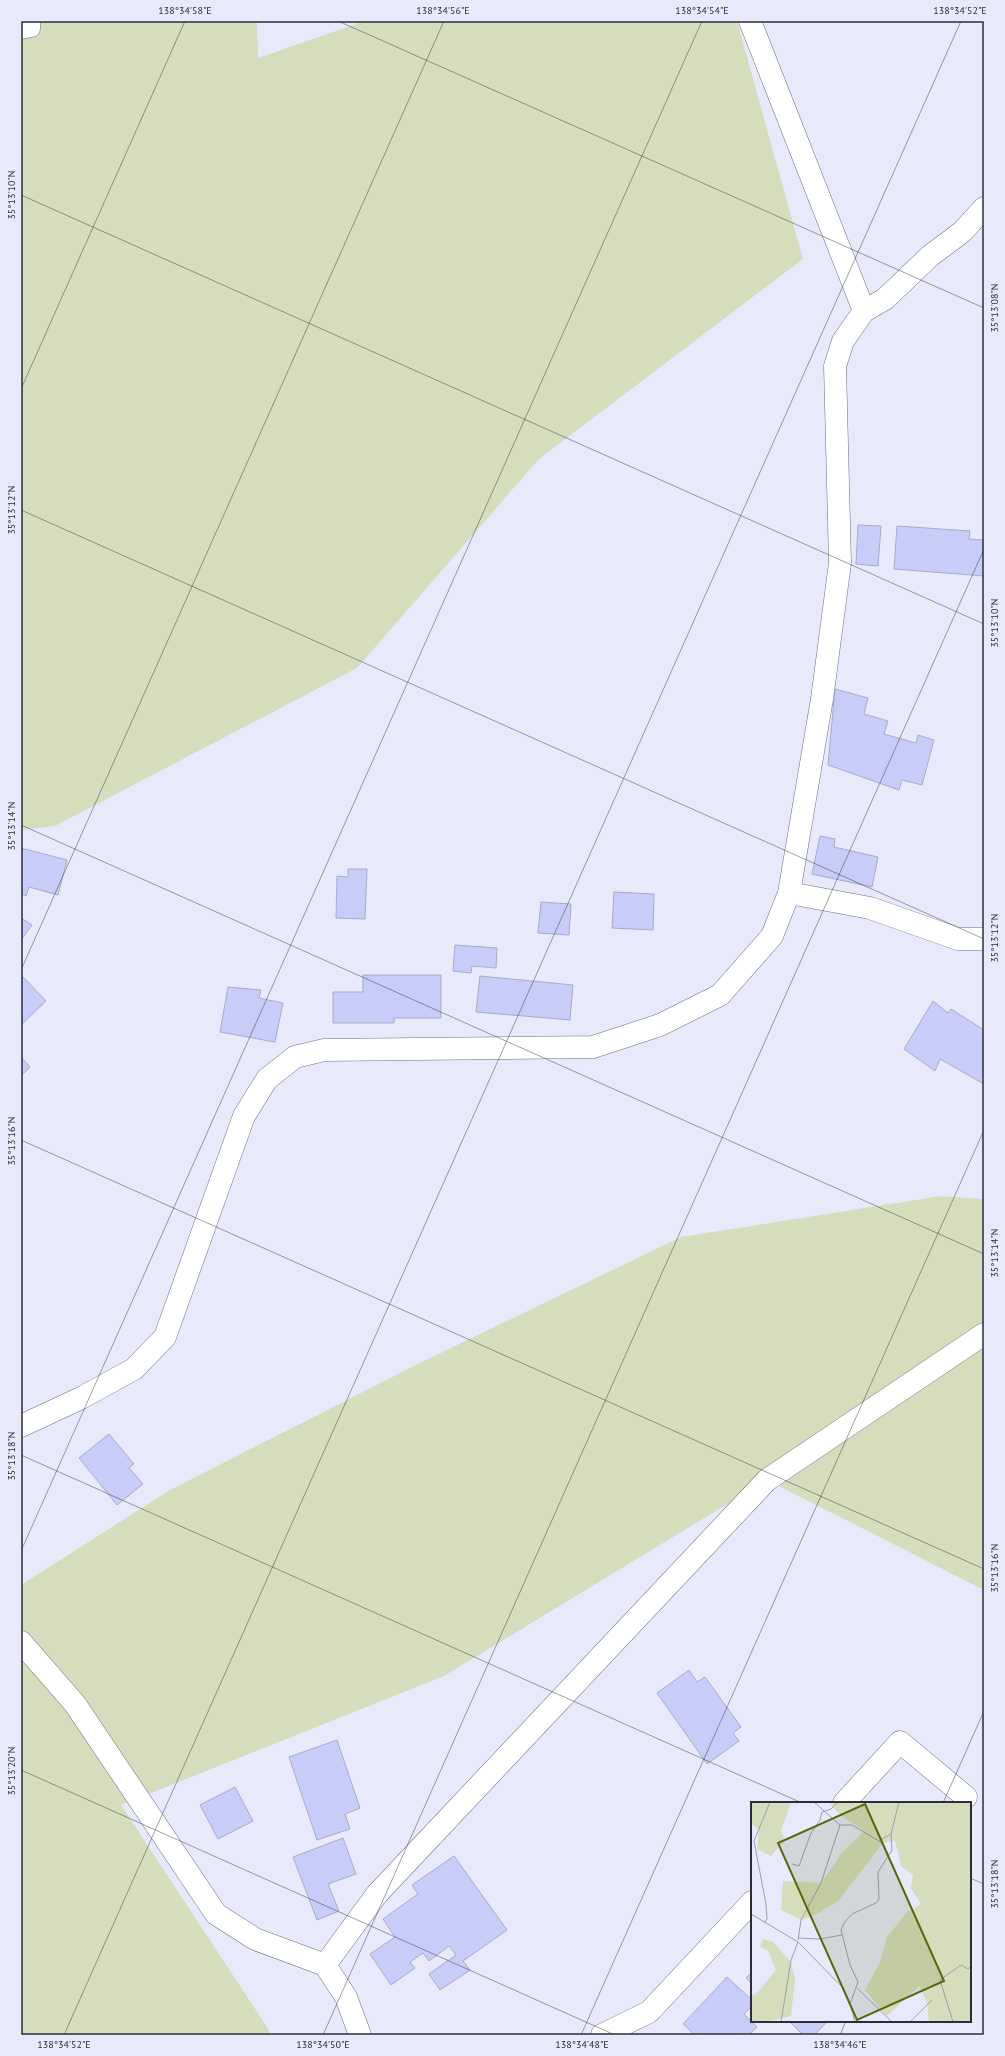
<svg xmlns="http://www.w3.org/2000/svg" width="1005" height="2056" viewBox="0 0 1005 2056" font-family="'PT Sans',sans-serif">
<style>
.green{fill:#d5ddbc}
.building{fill:#c8ccf8;stroke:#a8abc7}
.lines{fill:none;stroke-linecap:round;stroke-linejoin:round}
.lane-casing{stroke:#6b6e87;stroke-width:17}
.street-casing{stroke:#6b6e87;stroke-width:23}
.lane{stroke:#fff;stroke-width:16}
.street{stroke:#fff;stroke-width:22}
.ticks{fill:none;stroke:#2c2d38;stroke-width:1;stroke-opacity:0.45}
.inset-road{fill:none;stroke:#9d9eae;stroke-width:1}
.view{fill:#5a670d;fill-opacity:0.15;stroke:#5a670d;stroke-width:2}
.inset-edge{fill:none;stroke:#2c2d38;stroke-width:2}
.neatline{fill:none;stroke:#2c2d38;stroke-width:1.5}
.ticks-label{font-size:10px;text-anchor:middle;fill:#2c2d38}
</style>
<rect width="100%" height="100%" fill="#e8eafc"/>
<!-- green -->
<path class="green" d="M21,21h236l1,37 107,-37h372l66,238 -264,200 -182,209 -302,158 -34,4z
M941,1196l43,3v391l-217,-110 -323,196 -323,129 146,222 4,8h-250v-450l149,-95 250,-127 261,-126z"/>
<!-- building -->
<path class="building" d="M858,525l23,1 -3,40 -22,-2z
M897,526l73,5 -1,8 15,1v36l-90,-7z
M835,689l33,9 -4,16 24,7 -4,13 32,9 2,-8 16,5 -12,45 -20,-5 -3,10 -71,-25z
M820,836l15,3 -1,8 44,10 -6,30 -60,-13z
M21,848l46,12 -9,35 -29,-8 -3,9 -5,-2z
M348,869h19l-2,50 -29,-1 1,-42 11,1z
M614,892l40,2 -1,36 -41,-2z
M541,902l30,2 -2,31 -31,-2z
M21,918l11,7 -11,15z
M455,945l42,3 -1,20 -24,-2 -1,7 -18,-2z
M363,975h78v43h-47v5h-61v-31h30z
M480,976l93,9 -3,35 -94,-8z
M23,977l23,24 -25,24v-46z
M228,987l33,3 -2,8 24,5 -8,39 -55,-10z
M933,1001l15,12 3,-4 33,21v54l-44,-25 -5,12 -31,-22z
M21,1057l9,10 -9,9z
M109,1434l25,30 -5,4 14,16 -26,21 -38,-47z
M689,1670l8,12 8,-5 36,50 -8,6 6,8 -32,23 -50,-71z
M337,1740l23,68 -15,6 5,15 -33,11 -28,-83z
M235,1787l18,34 -35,18 -18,-34z
M343,1838l13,36 -28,10 11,27 -22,9 -24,-63z
M454,1856l53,74 -44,31 7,9 -30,20 -11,-16 27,-19 -7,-9 -20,15 -6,-8 -13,9 5,6 -24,17 -21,-31 25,-17 -12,-18 35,-25 -6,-9z
M752,1972v12l-6,-6z
M727,1977l25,23v6l-8,8 13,13 -8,8h-54l-12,-11z
M789,2021h39l-14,14h-11z"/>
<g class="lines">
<!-- lane casing -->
<g class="lane-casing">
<path id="lane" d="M21,31l11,-2v-8"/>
</g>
<!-- street casing -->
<g class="street-casing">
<path id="street" d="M750,21l114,290
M789,893l81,15 88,31h26
M21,1426l60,-28 53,-29 31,-32 79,-221 23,-37 28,-22 29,-7 269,-3 67,-22 60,-30 52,-59 17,-43 33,-194 18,-136 -5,-197 8,-25 21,-30 21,-12 45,-43 32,-24 22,-24
M21,1642l54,62 141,210 39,25 70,26 21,32 14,38
M844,1803l56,-61 66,55
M325,1965l52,-71 390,-414 217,-146
M602,2035l47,-23 103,-110"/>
</g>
<!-- lane -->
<use href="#lane" class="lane"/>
<!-- street -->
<use href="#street" class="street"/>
</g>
<!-- ticks -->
<path class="ticks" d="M338,21l646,287M21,195l963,429M21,389l164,-368M21,510l963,429M21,825l963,429M21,970l423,-949M21,1140l963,429M21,1455l781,348M21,1551l681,-1530M21,1770l594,265M943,1803l41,-92M970,1878l14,6M64,2035l897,-2014M323,2035l661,-1486M581,2035l403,-905M840,2035l6,-14"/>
<!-- overview -->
<g transform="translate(751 1802)">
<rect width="220" height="220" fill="#e8eafc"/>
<path d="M0,0h40l-10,29 4,9 -14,16 -14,-7 2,-19 -8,-7zM77,0h143v220h-42l-2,-19 -8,-17 -32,30 -22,-26 15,-28 7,-25 20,-25 14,-8 -10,-16 2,-13 -12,-9 -6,-25 -12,2 -45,58 -21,13 -16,6 -20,-10 2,-29 38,2 20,-29 23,-23 -21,-14zM12,137l10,3 17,19 5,17 -4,38 -23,6h-17v-26l7,-4 18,-22 -8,-19 -8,-4z" fill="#d5ddbc"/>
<path class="inset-road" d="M63,0l26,23h12l27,16 5,4 4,13M128,39l12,-7M41,62l7,2 12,-33 9,-13 2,-8 9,-3 7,-7M0,112l47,28 -7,18 -10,62M13,121l3,-4 -1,-15 -12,-63 16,-39M47,136l22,1 22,-4M47,138l3,-20 20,-37 19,-58M47,140l46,47 6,15M106,186l35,34M104,220l-5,-18 8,-22 -8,-17 -9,-35 3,-7 8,-9 24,-11 3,-4 -1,-27 14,-22 -1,-16 8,-32M159,220l22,-22M202,220l-13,-42 21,-15 7,4 3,-3"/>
<path class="view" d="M114,2l79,177 -87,39 -79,-177z"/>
<rect width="220" height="220" class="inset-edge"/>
</g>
<!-- border -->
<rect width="1005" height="2056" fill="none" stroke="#e8eafc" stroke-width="44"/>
<rect x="22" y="22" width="961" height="2012" class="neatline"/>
<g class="ticks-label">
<text x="185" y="14">138°34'58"E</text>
<text x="443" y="14">138°34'56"E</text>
<text x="702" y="14">138°34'54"E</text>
<text x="960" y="14">138°34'52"E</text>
<text transform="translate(11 195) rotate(-90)" y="4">35°13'10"N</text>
<text transform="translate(994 308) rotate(-90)" y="4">35°13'08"N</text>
<text transform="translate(11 510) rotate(-90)" y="4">35°13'12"N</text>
<text transform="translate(994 623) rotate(-90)" y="4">35°13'10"N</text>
<text transform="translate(11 826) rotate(-90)" y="4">35°13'14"N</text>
<text transform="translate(994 938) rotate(-90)" y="4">35°13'12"N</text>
<text transform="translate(11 1141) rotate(-90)" y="4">35°13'16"N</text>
<text transform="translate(994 1253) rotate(-90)" y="4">35°13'14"N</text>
<text transform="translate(11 1456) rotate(-90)" y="4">35°13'18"N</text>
<text transform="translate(994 1568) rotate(-90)" y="4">35°13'16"N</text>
<text transform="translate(11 1771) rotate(-90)" y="4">35°13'20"N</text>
<text transform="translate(994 1884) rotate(-90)" y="4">35°13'18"N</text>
<text x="64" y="2048">138°34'52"E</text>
<text x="323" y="2048">138°34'50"E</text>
<text x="582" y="2048">138°34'48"E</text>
<text x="840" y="2048">138°34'46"E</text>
</g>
</svg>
